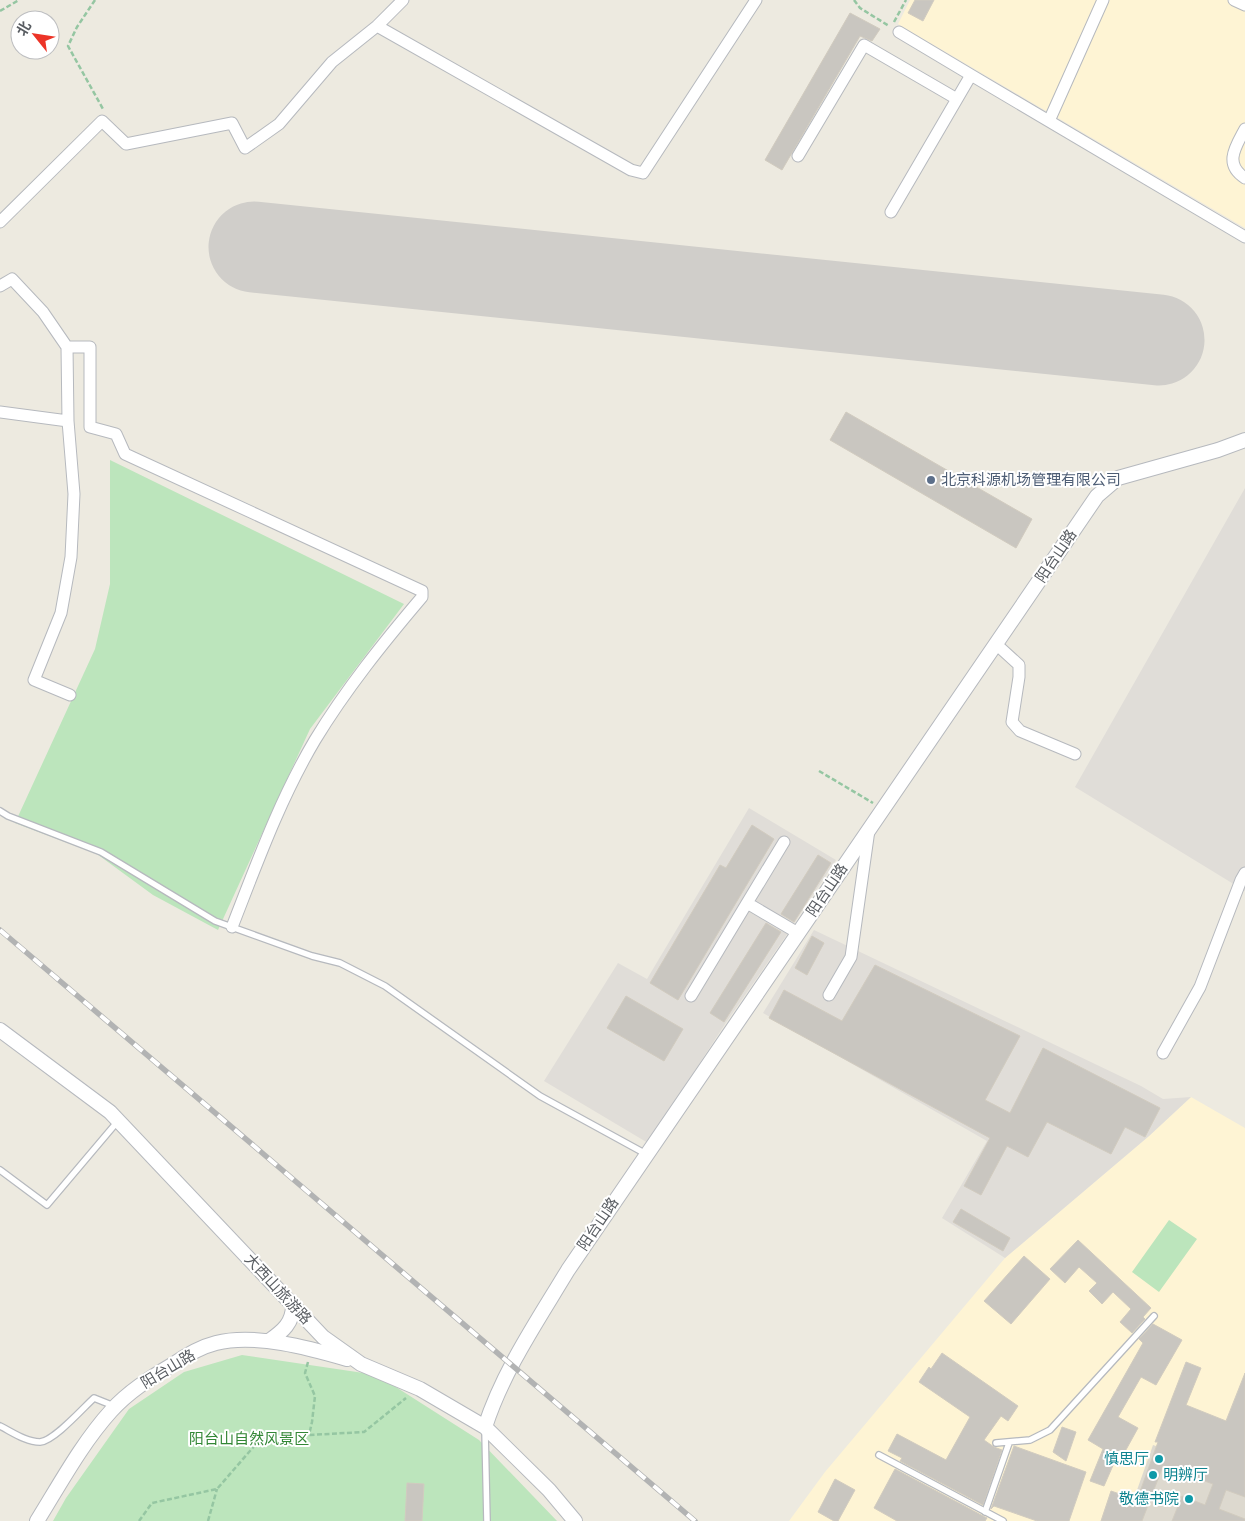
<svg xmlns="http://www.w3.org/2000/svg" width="1245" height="1521" viewBox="0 0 1245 1521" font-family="'PT Sans','Noto Sans SC',sans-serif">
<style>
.commercial{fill:#fef4d4}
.industrial{fill:#e0ddd8}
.education{fill:#ddd9cf}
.green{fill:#bce5bc}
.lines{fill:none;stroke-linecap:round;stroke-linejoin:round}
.runway{stroke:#d0ceca;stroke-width:91}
.building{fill:#c9c6c0;stroke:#d1cbbf}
.service-casing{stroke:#b6b9be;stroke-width:8}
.minor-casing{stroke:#b6b9be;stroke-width:13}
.tertiary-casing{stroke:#b6b9be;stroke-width:16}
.path{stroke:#95c6a2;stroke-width:2.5;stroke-dasharray:5 2.5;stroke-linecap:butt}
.service{stroke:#fff;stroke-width:5.5}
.minor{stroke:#fff;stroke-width:11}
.tertiary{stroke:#fff;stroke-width:14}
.rail-casing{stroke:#b2b3b3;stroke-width:5.5}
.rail{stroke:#fff;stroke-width:4;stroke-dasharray:11;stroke-linecap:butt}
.service-dot{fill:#5c6f8a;stroke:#fff;stroke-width:2}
.culture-dot{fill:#0f9aa8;stroke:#fff;stroke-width:2}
.labels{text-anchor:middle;stroke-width:4;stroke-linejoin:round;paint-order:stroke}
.service-label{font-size:15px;fill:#4e5e75;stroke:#fff;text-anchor:start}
.street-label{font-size:15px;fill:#595d62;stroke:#fff}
.park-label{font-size:15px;fill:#338736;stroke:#fff}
.culture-label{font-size:15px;fill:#0d838f;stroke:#fff;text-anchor:end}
</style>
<rect width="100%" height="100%" fill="#edeae0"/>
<!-- commercial -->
<path class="commercial" d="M910,0h335v228l-347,-204z
M1191,1097l54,31v393h-456l36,-49 180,-214 144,-122z"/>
<!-- industrial -->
<path class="industrial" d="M1245,488v403l-170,-104z
M749,808l87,52 -48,73 -63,91 -77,119 -104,-62 74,-118 29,16z
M814,930l327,156 22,13 28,-2 -42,39 -144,122 -63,-40 45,-77 -224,-128z"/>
<!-- education -->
<path class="education" d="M1153,1445l92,32v44h-119z"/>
<!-- green -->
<path class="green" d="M110,460l294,144 -94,125 -92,201 -65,-35 -56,-41 -82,-31 80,-174 15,-65z
M1169,1220l28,19 -38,53 -27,-20z
M242,1355l135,20 102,65 78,81h-504l13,-23 63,-89 55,-37z"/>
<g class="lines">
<!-- runway -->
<path class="runway" d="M254,247l905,93"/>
</g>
<!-- building -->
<path class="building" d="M915,0h19l-11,21 -15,-8z
M850,13l30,16 -8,12 -12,-5 -78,134 -17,-10z
M846,412l186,107 -16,29 -186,-108z
M752,825l22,14 -96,161 -28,-17 70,-118 6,3z
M818,855l13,8 -37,59 -13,-8z
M766,923l15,9 -57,90 -14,-9z
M812,936l12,7 -17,32 -12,-7z
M875,965l145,71 -35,64 25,13 33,-65 117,60 -15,29 -20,-10 -14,27 -64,-32 -19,35 -21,-11 -26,49 -17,-9 26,-48 -221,-120 15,-28 58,31z
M626,996l57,33 -19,32 -57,-33z
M961,1209l49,29 -7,13 -50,-29z
M1078,1240l73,68 -8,9 2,2 -13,14 -12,-11 11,-13 -18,-17 -11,12 -13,-13 8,-8 -18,-16 -14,16 -15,-14z
M1024,1256l26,23 -39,45 -27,-23z
M1153,1324l29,16 -26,45 -15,-8 -23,40 20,11 -16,29 -4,-3 -14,32 -14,-5 13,-32 -15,-9 55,-97 -4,-4z
M942,1353l76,53 -10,15 -7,-5 -17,24 10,7 8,3 -19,55 -83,-44 2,-3 -14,-7 9,-17 49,26 24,-43 -51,-35 10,-15 2,2z
M1186,1362l15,6 -15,37 40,16 19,-48v124l-19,-7 -7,19 26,10v2h-73l10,-25 23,9 8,-21 -50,-18 -21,55h-41l10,-30 26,9 21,-58h-3z
M1062,1427l14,5 -10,29 -13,-9z
M1014,1446l72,26 -17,49h-32l-43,-15 -3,3z
M895,1469l88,47 4,2 -2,3h-88l-23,-13z
M835,1479l20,11 -17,31h-4l-16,-9z
M407,1483l17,1 -2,37h-17z"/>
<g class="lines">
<!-- service casing -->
<g class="service-casing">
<path id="service" d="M0,811l8,5 93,36 114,69 97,35 28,7 45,23 155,110 106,58
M0,1170l47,35 71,-84
M0,1426c12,6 26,16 40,16 14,-1 43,-34 54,-44l20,8
M485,1431l2,90
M996,1443l34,-3 20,-10 104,-114
M879,1455l124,66
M985,1512l24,-69"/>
</g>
<!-- minor casing -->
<g class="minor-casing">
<path id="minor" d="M1234,0l11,5
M377,26l254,144 12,3 113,-173
M899,32l72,43 -14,24
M971,75l274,162
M1049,121l54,-121
M1245,129c-9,17 -22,35 0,49
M798,156l66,-111 93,54 -66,113
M0,222l102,-101 24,23 106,-21 13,25 34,-24 53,-62 45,-36 26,-26
M0,286l12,-7 31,33 24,35 1,74 -68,-9
M67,347h23v80l26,7 9,20 297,137v6c-39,46 -76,92 -107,143 -35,59 -58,123 -83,187
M68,421l6,73 -3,63 -10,56 -27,67 36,15
M996,644l23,21v12l-7,45 8,9 55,23
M747,903l37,-61
M829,995l22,-38 18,-127
M691,996l56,-93 51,30
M1163,1053l37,-66 41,-107 4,-7"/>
</g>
<!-- tertiary casing -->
<g class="tertiary-casing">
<path id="tertiary" d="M0,1030l110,82 213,225 38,27 59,25 65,38 64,63 26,31
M269,1341c14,-10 24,-18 24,-36
M485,1427c18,-56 53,-107 83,-157l529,-774 21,-18 100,-28 27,-10
M37,1521c23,-37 45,-78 74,-110 17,-19 39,-33 61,-46 13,-9 28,-18 44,-22 39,-10 93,5 131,16"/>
</g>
<!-- path -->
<path class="path" d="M95,0l-18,27 -9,19 35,63
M854,0l6,8 29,18
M0,11l19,-11
M894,22l12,-22
M819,771l54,32
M308,1362l-3,11 10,23 -3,26 -3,13
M139,1521l13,-18 65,-14 39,-45 53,-9 55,-3 42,-34
M208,1521l9,-32"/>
<!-- service -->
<use href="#service" class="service"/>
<!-- minor -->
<use href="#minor" class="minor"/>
<!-- tertiary -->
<use href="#tertiary" class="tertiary"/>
<!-- rail casing -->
<g class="rail-casing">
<path id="rail" d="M0,930l695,591"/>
</g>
<!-- rail -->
<use href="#rail" class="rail"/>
</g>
<!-- markers -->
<circle class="service-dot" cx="931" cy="480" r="5"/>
<g class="culture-dot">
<circle cx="1159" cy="1459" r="5"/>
<circle cx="1153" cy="1475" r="5"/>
<circle cx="1189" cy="1499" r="5"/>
</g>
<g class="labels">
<!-- service labels -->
<g class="service-label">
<text x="941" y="485">北京科源机场管理有限公司</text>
</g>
<!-- street labels -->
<g class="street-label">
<text transform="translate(1056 556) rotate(-56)" y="5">阳台山路</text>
<text transform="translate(827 890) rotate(-56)" y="5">阳台山路</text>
<text transform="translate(598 1224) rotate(-56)" y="5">阳台山路</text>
<text transform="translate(278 1289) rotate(47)" y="5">大西山旅游路</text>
<text transform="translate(168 1369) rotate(-31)" y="5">阳台山路</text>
</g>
<!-- park labels -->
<g class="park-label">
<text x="249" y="1444">阳台山自然风景区</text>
</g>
<!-- culture labels -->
<g class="culture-label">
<text x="1149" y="1464">慎思厅</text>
<text x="1163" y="1480" text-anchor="start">明辨厅</text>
<text x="1179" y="1504">敬德书院</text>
</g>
</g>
<!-- north arrow -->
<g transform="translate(35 35) rotate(300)"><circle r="24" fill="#ffffff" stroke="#bdbec0"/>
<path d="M0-4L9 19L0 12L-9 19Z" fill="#ec3427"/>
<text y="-8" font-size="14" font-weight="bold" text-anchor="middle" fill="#595d62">北</text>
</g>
</svg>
